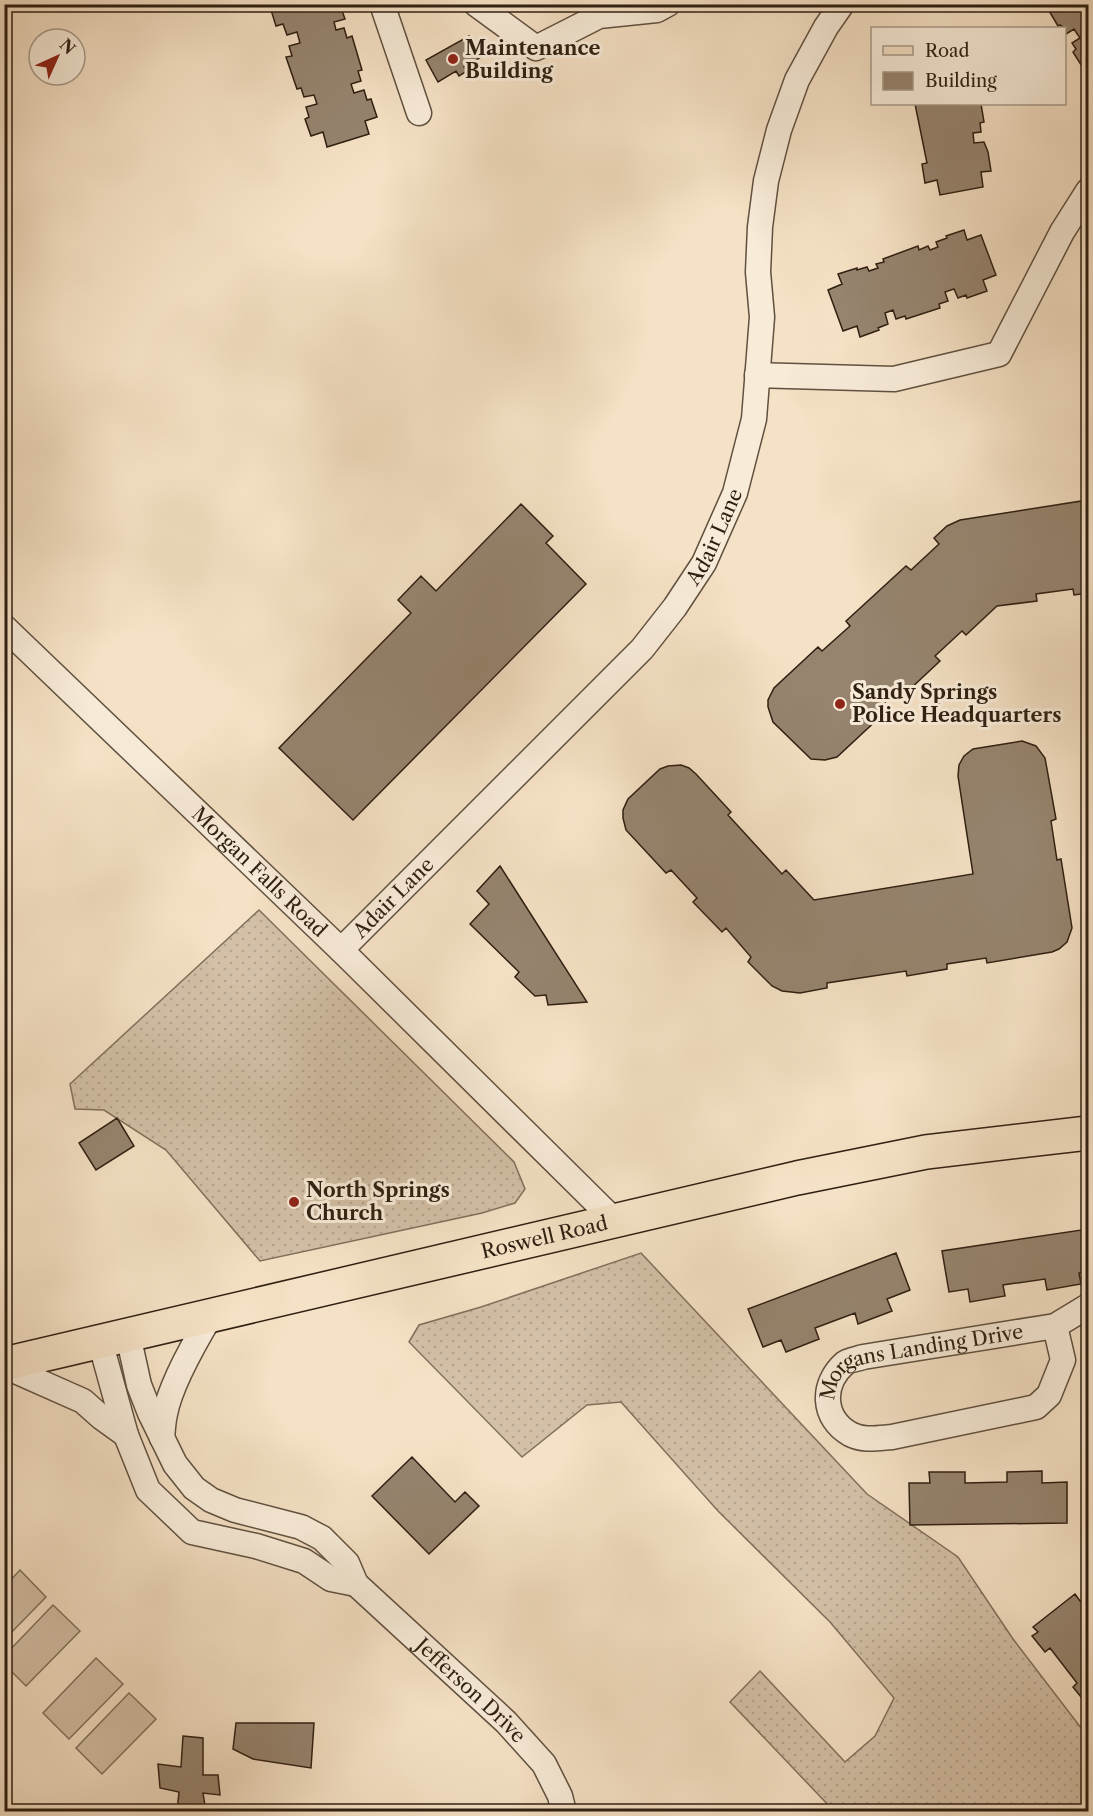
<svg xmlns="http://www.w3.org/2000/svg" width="1093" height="1816" viewBox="0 0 1093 1816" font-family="'Libre Caslon Text',serif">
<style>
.grass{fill:url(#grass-dots);stroke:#81705c;stroke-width:1.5}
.pitch{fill:#d3c0a7;stroke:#81705c;stroke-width:1.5}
.building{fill:#96846f;stroke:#2f1f12;stroke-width:1.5}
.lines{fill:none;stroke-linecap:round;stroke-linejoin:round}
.minor-casing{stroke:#60503f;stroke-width:27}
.primary-casing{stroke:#2f1f12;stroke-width:36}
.minor{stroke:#f8ecd9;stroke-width:24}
.primary{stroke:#f5e1c5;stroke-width:33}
.poi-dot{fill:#8f2418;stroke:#f8ecd9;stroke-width:2}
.labels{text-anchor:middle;stroke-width:6;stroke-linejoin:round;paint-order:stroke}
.poi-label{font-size:20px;font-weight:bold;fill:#2f1f12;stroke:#f8ecd9;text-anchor:start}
.street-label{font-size:20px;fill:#2f1f12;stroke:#f8ecd9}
</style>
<defs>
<pattern id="grass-dots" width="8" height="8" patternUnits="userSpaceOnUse" patternTransform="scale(1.5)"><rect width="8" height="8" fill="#d3c0a7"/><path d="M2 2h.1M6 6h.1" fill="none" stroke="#b5a58f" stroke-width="1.8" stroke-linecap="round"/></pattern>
</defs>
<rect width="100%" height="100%" fill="#f5e1c5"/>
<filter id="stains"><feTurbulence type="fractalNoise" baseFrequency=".00333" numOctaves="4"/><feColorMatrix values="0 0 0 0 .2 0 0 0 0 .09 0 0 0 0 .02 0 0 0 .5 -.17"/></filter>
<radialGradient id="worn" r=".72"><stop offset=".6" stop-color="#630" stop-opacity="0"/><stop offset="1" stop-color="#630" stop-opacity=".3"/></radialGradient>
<!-- grass -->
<path class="grass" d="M259,910l255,252 11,27 -10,14 -33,10 -222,48 -94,-111 -62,-40 -29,-1 -5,-25z
M641,1253l226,241 91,63 55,82 75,98v74h-254l-104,-109 30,-31 85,91 30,-26 19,-38 -64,-76 -112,-111 -97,-109 -34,3 -65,52 -113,-115 10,-17 62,-18z"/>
<!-- pitch -->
<path class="pitch" d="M20,1570l26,27 -41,42v-53z
M53,1605l27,26 -54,55 -21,-21v-10z
M96,1658l27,26 -54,55 -26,-26z
M129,1693l27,26 -54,55 -26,-26z"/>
<!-- building -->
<path class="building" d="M284,4h60l1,3 -4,1 4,11 -11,3 2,8 8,-2 3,10 5,-2 10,34 -4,1 3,10 -10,3 3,9 10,-3 3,10 4,-1 6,18 -12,4 4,13 -42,13 -4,-15 -12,4 -6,-17 4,-2 -3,-10 11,-3 -3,-9 -10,2 -3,-9 -4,1 -11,-32 6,-1 -3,-10 11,-3 -3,-11 -10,3 -4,-11 -7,2 -5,-16z
M1045,4h43v60l-5,4 -10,-16 3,-3 -4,-6 8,-5 -6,-9 -8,5 -2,-6 -4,-3 -2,1z
M469,36l12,21 -17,10 3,4 -8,5 -3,-5 -18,11 -12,-22z
M915,104h66l3,18 -4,1 1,9 -8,1 1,10 10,-1 4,10 3,19 -10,1 2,15 -43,8 -3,-15 -12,3 -3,-19 5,-1z
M1088,117v25h-3l-2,-24z
M964,230l3,10 14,-5 15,40 -13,5 4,11 -20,7 -1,-3 -8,3 -4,-9 -9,3 3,9 -9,3 1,4 -34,11 -1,-3 -9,3 -3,-9 -8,3 3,11 -10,4 1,2 -19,7 -3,-11 -14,5 -15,-41 14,-6 -4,-10 19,-6v2l10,-3 2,4 9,-3 -2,-4 8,-2 -1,-3 35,-13 1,4 9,-4 2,4 8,-3 -2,-5 11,-4 -1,-2z
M1088,500v93l-14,2 -1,-6 -37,5 1,7 -40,5 -31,29 -4,-4 -27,25 5,5 -31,29 -6,-5 -27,26 5,5 -44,41 -12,3 -14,-1 -38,-37 -5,-15v-7l6,-12 44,-41 4,4 28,-25 -4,-5 60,-55 5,4 28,-26 -5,-6 13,-12 13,-6z
M521,504l32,32 -7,7 40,41 -233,236 -74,-72 132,-135 -13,-13 23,-24 15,15z
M1022,741l14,5 9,12 11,61 -5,2 6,39 4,-1 11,69 -5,14 -8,7 -7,3 -65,11 -1,-5 -39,6v5l-40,7 -1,-5 -79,12v5l-27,5 -18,-2 -10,-5 -24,-24 3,-5 -25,-29 -4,4 -29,-30 4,-4 -26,-28 -5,3 -40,-43 -3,-12v-8l5,-11 32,-30 8,-3 13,-1 8,3 7,6 35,38 -3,3 54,59 4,-4 28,30 159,-26 -15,-98 1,-11 5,-9 9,-7z
M500,866l87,136 -39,3 -2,-10 -11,1 -20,-19 4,-5 -49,-48 19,-20 -12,-13z
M117,1118l17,28 -38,24 -17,-27z
M1088,1229v42l-9,2 2,11 -34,6 -2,-11 -42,6 2,11 -35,6 -2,-13 -19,3 -7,-41z
M896,1253l14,37 -23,9 5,12 -34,13 -3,-11 -40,15 4,11 -33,13 -5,-12 -18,7 -15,-38z
M412,1457l43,45 10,-10 14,14 -50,48 -57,-58z
M1042,1471v12l25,-1v41l-157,2 -1,-42h21l-1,-11h36v11l42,-1v-10z
M1075,1594l5,7 6,-5 2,3v101l-3,2 -12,-15 4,-4 -27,-35 -5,4 -13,-16 6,-4 -5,-5z
M236,1723h78l-3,45 -58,-9 -20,-10z
M183,1736l20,2v37h15l2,20 -17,-2 3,19h-29l2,-20 -19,-4 -2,-24 23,3z"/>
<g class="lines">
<!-- minor casing -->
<g class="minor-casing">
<g id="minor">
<path d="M382,4l37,109"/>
<path d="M476,4l60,44 63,-32 58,-6 11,-6"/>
<path d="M757,375l137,4 105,-25 63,-122 26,-41"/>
<path id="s1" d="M4,627l337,323 273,270"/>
<path id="s2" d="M341,950l301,-301 33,-42 29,-44 31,-70 19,-74 8,-102 -4,-45 2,-45 6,-46 13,-51 18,-50 29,-53 16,-23"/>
<path id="s3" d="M1055,1326l8,34 -14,35 -13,12 -144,30c-14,1 -29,4 -42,-3 -28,-16 -29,-50 -5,-71 4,-3 12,-4 18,-6l192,-31 33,-20"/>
<path id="s4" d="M128,1335l11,50 11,28 25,51 19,24 17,12 24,10 66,17 21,11 25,25 9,21 150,138 38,42 16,32 4,16"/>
<path d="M100,1341l26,94 22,55 44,42 64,14 48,15 27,18 25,5"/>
<path d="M4,1366l79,35 18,16 25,18"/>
<path d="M162,1438c1,-8 1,-16 3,-24 5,-28 31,-74 46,-99"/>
</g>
</g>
<!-- primary casing -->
<g class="primary-casing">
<g id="primary">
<path id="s5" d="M4,1364l793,-186 129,-26 162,-19"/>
</g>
</g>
<!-- minor -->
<use href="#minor" class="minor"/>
<!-- primary -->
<use href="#primary" class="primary"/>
</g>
<!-- markers -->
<g class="poi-dot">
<circle cx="453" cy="59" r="6"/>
<circle cx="840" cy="704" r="6"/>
<circle cx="294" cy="1202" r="6"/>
</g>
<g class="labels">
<!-- poi labels -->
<g class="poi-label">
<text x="465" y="55">Maintenance<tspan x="465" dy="23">Building</tspan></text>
<text x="852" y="699">Sandy Springs<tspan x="852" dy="23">Police Headquarters</tspan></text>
<text x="306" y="1197">North Springs<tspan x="306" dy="23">Church</tspan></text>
</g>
<!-- street labels -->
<g class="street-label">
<text dy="7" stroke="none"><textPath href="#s2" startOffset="560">Adair Lane</textPath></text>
<text dy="7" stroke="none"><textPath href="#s1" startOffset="354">Morgan Falls Road</textPath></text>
<text dy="7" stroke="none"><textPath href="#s2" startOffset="74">Adair Lane</textPath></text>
<text dy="7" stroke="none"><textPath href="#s5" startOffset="555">Roswell Road</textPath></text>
<text dy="7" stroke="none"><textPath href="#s3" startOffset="434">Morgans Landing Drive</textPath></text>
<text dy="7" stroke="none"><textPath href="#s4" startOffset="522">Jefferson Drive</textPath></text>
</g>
</g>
<!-- margin -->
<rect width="1093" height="1816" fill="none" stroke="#f5e1c5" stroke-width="24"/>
<rect x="6" y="6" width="1081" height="1804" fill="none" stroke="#2f1f12" stroke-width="3"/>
<rect x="12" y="12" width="1069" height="1792" fill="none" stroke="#2f1f12" stroke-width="1.5"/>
<!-- legend -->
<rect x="871" y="27" width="195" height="78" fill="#f8ecd9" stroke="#a89a89" stroke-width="1.5"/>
<rect x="883" y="46" width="30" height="9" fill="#f5e1c5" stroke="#a89a89" stroke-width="1.5"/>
<text x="925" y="57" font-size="18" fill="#2f1f12">Road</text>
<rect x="883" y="72" width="30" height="18" fill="#96846f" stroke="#a89a89" stroke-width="1.5"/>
<text x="925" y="87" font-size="18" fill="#2f1f12">Building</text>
<!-- north arrow -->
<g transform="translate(57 57) rotate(45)"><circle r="28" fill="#f8ecd9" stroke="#a89a89" stroke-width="1.5"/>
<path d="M0-4.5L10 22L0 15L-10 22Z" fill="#8f2418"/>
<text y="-9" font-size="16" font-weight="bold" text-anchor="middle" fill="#2f1f12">N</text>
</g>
<rect width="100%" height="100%" filter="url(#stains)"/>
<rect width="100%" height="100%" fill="url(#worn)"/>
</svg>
